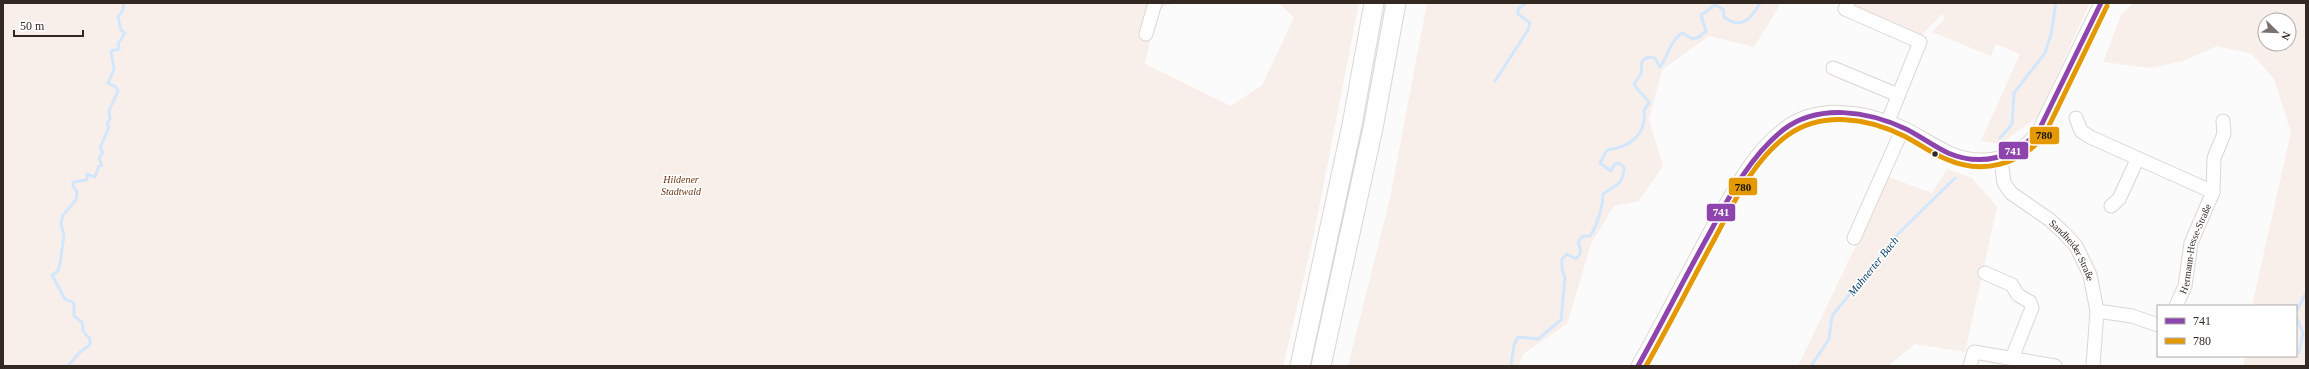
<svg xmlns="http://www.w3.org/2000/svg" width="2309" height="369" viewBox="0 0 2309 369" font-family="Georgia,serif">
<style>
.green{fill:#f8efea;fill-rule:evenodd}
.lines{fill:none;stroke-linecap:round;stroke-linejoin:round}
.stream{stroke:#d3e7fc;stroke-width:3}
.minor-casing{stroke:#dbd6d2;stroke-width:15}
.highway-casing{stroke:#dbd6d2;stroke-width:21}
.minor{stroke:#fefefe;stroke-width:13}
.highway{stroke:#fefefe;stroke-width:19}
.bus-1-casing{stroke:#fff;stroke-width:8}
.bus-2-casing{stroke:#fff;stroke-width:8}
.bus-1{stroke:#8e44ad;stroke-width:5}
.bus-2{stroke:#e49903;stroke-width:5}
.bus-dot{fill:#342822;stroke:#fff;stroke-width:1.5}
.labels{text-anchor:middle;stroke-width:3;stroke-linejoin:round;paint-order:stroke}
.park-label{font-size:10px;font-style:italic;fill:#6c330f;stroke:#fff}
.street-label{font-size:10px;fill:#342822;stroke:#fff}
.water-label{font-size:11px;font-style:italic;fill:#08406c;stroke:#fff}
.line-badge{stroke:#fff;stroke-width:1.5}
.badge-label{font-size:11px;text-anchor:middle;font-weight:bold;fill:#fff}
.pale-badge-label{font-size:11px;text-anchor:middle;font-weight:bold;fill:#111}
</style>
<rect width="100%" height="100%" fill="#fbfbfb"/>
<!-- green -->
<path class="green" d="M3,3h1171l-18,7 -11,54 86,42 31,-21 32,-67 -15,-15h80l-47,240 -29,123h-1280z
M1427,3h354l-27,44 -45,-11 -47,34 -13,50 14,46 -24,35 -25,5 -23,38 -24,80 -44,30 -4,12h-171l41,-163z
M1857,3h233l-53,114 -37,27 -19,-3 39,-87 -24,-10 -5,12 -59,-24 13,-14 -3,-4 -20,21 -67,-28z
M2133,3h173v363h-63l2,-10h51v-50h-44l39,-174 -17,-53 -22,-25 -35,-8 -34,15 -32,7 -48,-6 18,-47zM2265,20h24v24h-24z
M1947,169l25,9 25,29 -32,145 -50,-8 -27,22h-90l91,-189 43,16z"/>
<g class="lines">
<!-- stream -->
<path class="stream" d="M1495,81l33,-51 2,-7 -12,-9v-5l8,-6
M2000,138l12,-14 2,-31 31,-40 6,-19 5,-31
M2296,312l10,-19
M2296,316l7,17 -4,20
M68,366l12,-14 10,-7v-6l-7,-8 -1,-9 -8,-6v-13l-9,-4 -13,-24 6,-4 2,-7 4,-29 -3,-11 2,-9 13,-15 1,-8 -4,-6v-4l14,-2v-6l8,3 4,-11 3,-1 -3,-7 4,-6 -3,-4 9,-21 -2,-4 3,-4 -1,-8 9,-20 -2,-4 -8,-4 6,-14 -3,-18 8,-2 -1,-5 7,-11 -4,-3 -3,-13 5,-7 1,-7
M1511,366l3,-21 4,-8 20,2 23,-19 4,-42 -3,-9v-10l5,-5 9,5c6,-6 5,-10 2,-17l5,-6h7c7,-10 13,-30 13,-42 13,-10 20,-8 21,-27l-5,-4 -4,1 -4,7 -11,-8 7,-13c24,-3 40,-16 37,-40l5,-7c-4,-8 -11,-11 -15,-19l7,-10 1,-13 6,-4 7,1 5,9c9,-12 9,-25 22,-34l11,6 6,-2 7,-6 -5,-16 14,-10 8,4 1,8c17,13 27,2 36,-14
M1811,366l18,-27 3,-23 66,-82 57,-56"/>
<!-- minor casing -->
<g class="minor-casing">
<g id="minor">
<path d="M1848,3l-3,6 75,33 -32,79"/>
<path d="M1146,34l9,-31"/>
<path d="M1833,68l65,27"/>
<path d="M2076,118l5,13 9,6 123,55"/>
<path id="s1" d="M2001,159l3,24 7,10 39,27 14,13 12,13 14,29 7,36 -4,55"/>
<path d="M2111,206l8,-7 18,-39"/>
<path d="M1854,238l49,-110"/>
<path d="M1985,273l27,12 6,10 12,7 2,6 -20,50"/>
<path id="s2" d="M2176,306l9,-20 6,-43 22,-51 1,-34 10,-24 -1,-13"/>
<path d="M2097,311l35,5 26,9"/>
<path d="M1638,366c26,-46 50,-94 76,-141 19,-33 38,-71 69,-95 33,-27 82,-19 118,-3 16,7 31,18 48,26 32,14 68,7 89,-21l63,-129"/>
<path d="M1970,366l4,-14 81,14"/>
</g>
</g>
<!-- highway casing -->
<g class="highway-casing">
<path id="highway" d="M1300,366l52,-241 22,-122
M1321,366l52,-238 23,-125"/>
</g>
<!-- minor -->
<use href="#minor" class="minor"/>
<!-- highway -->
<use href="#highway" class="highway"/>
<!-- bus-1 casing -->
<g class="bus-1-casing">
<path id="bus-1" d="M1638,366c24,-43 46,-87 70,-130 20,-37 41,-79 75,-106 35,-27 85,-19 123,-1 14,7 27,17 42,24 33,14 66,5 90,-21l63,-129"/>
</g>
<!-- bus-2 casing -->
<g class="bus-2-casing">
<path id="bus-2" d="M1646,366c24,-42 46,-86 69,-128 19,-36 39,-79 73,-103 34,-24 80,-17 116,1 14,7 27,17 42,23 36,16 73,6 98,-23l63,-130"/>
</g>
<!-- bus-1 -->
<use href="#bus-1" class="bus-1"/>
<!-- bus-2 -->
<use href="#bus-2" class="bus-2"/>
</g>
<!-- markers -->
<circle class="bus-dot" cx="1935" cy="154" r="3.5"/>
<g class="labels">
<!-- park labels -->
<g class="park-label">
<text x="681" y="183">Hildener<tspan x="681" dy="12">Stadtwald</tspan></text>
</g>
<!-- street labels -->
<g class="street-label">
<text dy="4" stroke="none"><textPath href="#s2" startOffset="61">Hermann-Hesse-Straße</textPath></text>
<text dy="4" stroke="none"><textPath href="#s1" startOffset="122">Sandheider Straße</textPath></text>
</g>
<!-- water labels -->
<g class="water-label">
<text transform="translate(1873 266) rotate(-51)" y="4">Mahnerter Bach</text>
</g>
</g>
<g class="line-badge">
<rect x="2029" y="126" width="31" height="19" rx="4" fill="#e49903"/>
<rect x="1998" y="141" width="31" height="19" rx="4" fill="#8e44ad"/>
<rect x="1728" y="177" width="30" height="19" rx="4" fill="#e49903"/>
<rect x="1706" y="203" width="30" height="19" rx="4" fill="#8e44ad"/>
</g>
<g class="badge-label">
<text x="2013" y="155">741</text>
<text x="1721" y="216">741</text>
</g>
<g class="pale-badge-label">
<text x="2044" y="139">780</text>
<text x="1743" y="191">780</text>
</g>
<!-- border -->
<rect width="2309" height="369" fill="none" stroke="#342822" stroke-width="8"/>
<!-- legend -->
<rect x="2157" y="305" width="140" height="52" fill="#ffffff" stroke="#aea9a7"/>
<rect x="2165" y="318" width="20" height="6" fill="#8e44ad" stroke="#aea9a7"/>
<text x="2193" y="325" font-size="12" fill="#342822">741</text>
<rect x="2165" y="338" width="20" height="6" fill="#e49903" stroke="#aea9a7"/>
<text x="2193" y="345" font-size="12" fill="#342822">780</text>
<!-- north arrow -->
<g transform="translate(2277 32) rotate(113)"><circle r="19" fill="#ffffff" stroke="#aea9a7"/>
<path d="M0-3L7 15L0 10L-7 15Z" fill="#7a726e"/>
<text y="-6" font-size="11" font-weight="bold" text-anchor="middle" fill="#342822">N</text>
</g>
<!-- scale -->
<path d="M14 30v6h69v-6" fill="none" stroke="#342822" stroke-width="2"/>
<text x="20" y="30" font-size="12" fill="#342822" stroke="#ffffff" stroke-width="3" paint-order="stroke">50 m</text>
</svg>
